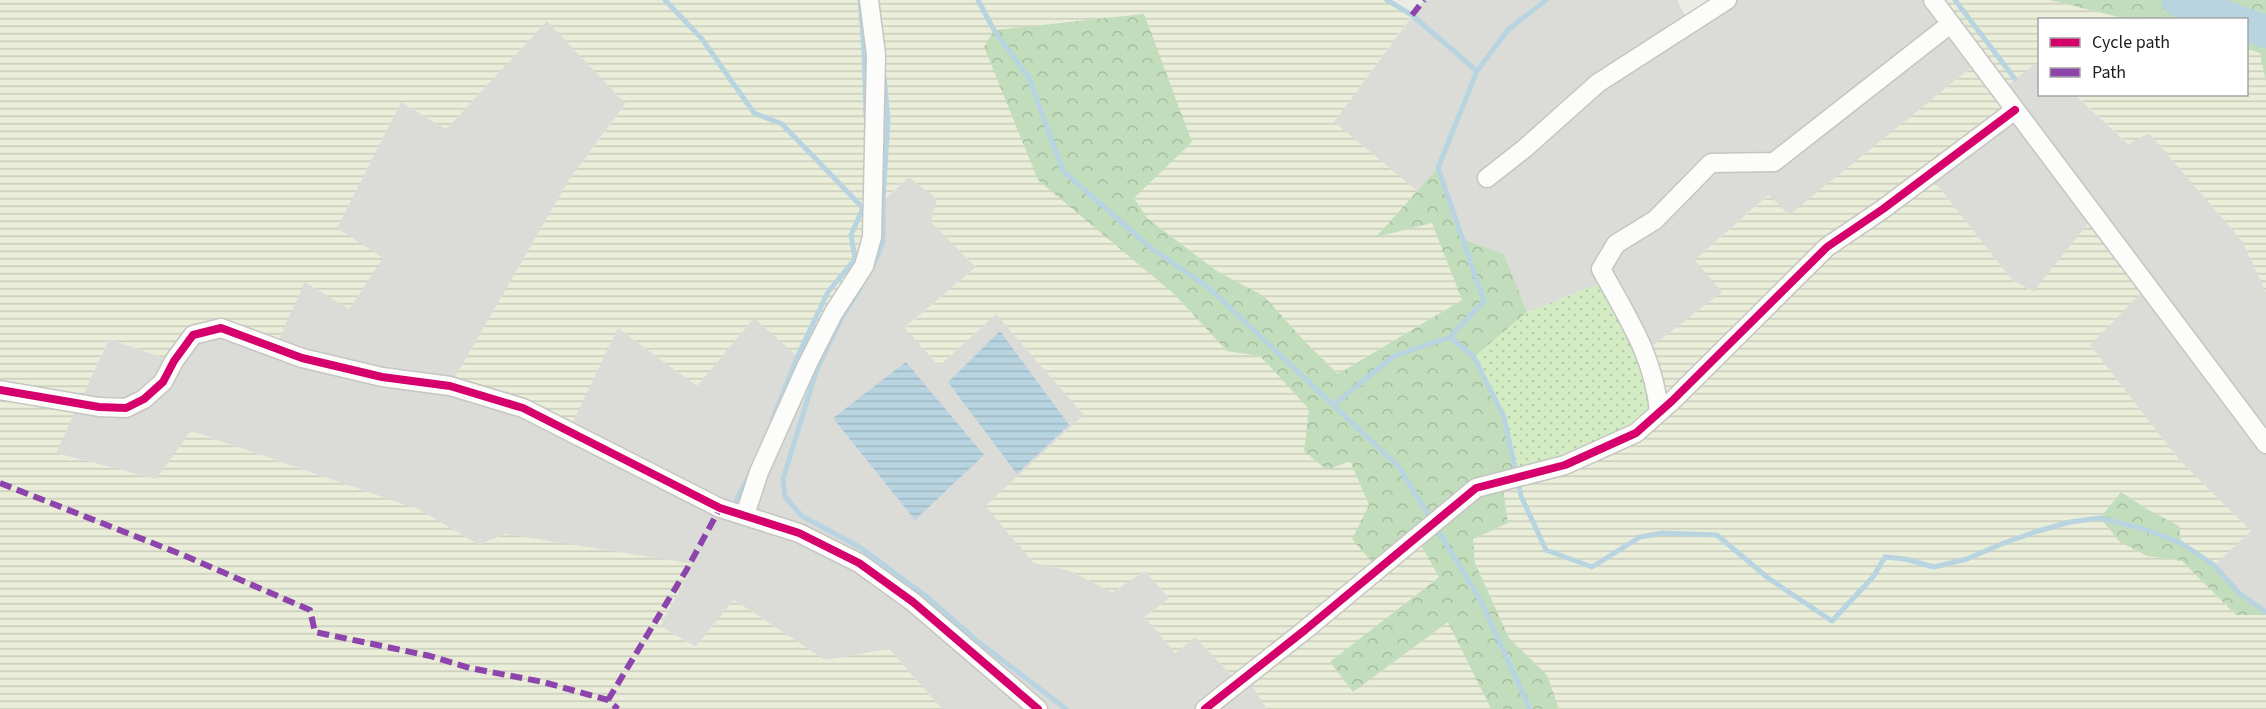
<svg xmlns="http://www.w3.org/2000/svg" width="2266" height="709" viewBox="0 0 2266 709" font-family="'Source Sans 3',sans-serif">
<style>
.residential{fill:#dbdbd8}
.farmland{fill:url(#farmland-rules)}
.grass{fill:url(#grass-dots)}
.forest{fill:url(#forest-crowns)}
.water{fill:url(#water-rules)}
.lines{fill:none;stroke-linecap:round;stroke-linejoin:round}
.stream{stroke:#b8d4e1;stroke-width:5}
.river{stroke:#b8d4e1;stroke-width:33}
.minor-casing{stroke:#c5c5c3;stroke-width:21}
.minor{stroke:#fcfcfb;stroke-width:18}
.quiet{stroke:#8e44ad;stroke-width:6;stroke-dasharray:12 6;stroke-linecap:butt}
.cycleway-casing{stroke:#fff;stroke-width:11}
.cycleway{stroke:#d6006c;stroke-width:8}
</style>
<defs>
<pattern id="farmland-rules" width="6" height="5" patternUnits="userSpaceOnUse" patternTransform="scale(1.5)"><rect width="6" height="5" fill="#eaeed9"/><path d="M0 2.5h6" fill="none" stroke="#c8ccba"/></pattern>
<pattern id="grass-dots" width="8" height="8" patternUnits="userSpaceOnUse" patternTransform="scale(1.5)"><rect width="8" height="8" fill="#d4ecc4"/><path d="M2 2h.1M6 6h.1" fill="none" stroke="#b6caa8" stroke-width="1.8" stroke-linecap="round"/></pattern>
<pattern id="forest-crowns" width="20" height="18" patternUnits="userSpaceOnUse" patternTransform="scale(1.5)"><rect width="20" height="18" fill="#c2ddbb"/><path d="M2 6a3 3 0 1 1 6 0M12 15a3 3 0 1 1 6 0" fill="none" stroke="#a6bda0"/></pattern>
<pattern id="water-rules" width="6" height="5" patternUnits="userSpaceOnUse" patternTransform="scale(1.5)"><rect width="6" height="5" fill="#b8d4e1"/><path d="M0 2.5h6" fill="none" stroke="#9eb6c1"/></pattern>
</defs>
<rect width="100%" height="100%" fill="#ecece7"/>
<!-- residential -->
<path class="residential" d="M1424,0h253l13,25 37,-25h206l45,62 -189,154 -21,-21 -72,64 27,33 -77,59 -39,-70 -80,31 -23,-58 -41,-15 -25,-70 -21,22 -83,-69z
M547,21l79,82 -57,77 -119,206 168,-58 79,58 57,-68 155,-141 28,22 -6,23 45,45 -71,60 34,39 57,-52 88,101 -98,91 48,57 34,7 44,22 33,-21 24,27 -24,19 30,36 20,-16 38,40 13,-1 21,33h-325l-53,-60 -64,11 -91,-60 -38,47 -36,-21 33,-61 -188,-31 -26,11 -60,-35 -227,-79 -36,48 -101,-26 54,-114 64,22 20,-26 112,-53 44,27 -12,-81 64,-126 45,27z
M2038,60l2,34 35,1 53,49 21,-11 94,109 23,50v320l-27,-19 -25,-28 37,-34 -72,-71 -89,-115 5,-130 -61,77 -22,-12 -83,-105 71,-84z"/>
<!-- farmland -->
<path class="farmland" d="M0,0h1387l25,15 -78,107 83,69 -40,45 55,-13 30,77 -124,74 -31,-30 -43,-48 -46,-24 -71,-54 -13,-20 -140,-168 180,264 53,57 33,5 50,53 -6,42 46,10 19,44 48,33 22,38 -108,87 22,29 95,-71 43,88h-224l-21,-33 -13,1 -38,-40 -20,16 -30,-36 24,-19 -24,-27 -33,21 -44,-22 -34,-7 -49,-57 99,-91 -88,-101 -57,52 -34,-38 71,-61 -45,-45 6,-23 -28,-22 -36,31 -1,29 -65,128 -53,-47 -57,68 -79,-58 -50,104 -118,-46 119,-206 57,-76 -79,-83 -101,108 -45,-27 -64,126 46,30 -34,51 -44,-27 -30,66 -54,-20 -28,7 -19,26 -65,-22 -53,114 100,26 35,-48 229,79 59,35 26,-11 189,30 -34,62 35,21 39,-47 91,60 64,-11 53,60h-942z
M1933,0h116l78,19 -87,1 -1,41 -39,30 15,19 -86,65 83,105 21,12 62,-77 54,70 -59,60 89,115 72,71 -37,34 -33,-22 -34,-34 -26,-17 -21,26 20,24 27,14 35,5 54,54h30v94h-707l-12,-34 -38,-37 -34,-75 -2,-24 35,-16 -6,-41 144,-131 76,-59 -27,-32 74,-65 20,20 189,-153z
M2247,49l13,3 6,30v210l-23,-50 -94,-109 -20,11 -53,-49 170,-1z"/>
<!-- grass -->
<path class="grass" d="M1607,281l52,131 -23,21 -119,45 -43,-121 53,-45z"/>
<!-- forest -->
<path class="forest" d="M2049,0h217v82l-6,-29 -13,-4 -1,-29 -119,-1z
M1144,14l48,128 -58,56 13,20 71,54 46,24 43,48 31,30 124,-74 -30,-77 -56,14 62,-69 25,71 41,15 23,58 -53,45 30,60 13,61 -15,4 6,41 -35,16 2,24 34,75 38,37 12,34h-68l-43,-87 -95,70 -23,-30 109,-85 -22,-39 -39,31 -26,-30 17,-34 -19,-44 -23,9 -23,-19 5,-42 -49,-53 -33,-5 -53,-57 -136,-114 -54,-133 10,-17z
M2121,492l26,17 32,17 2,17 33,22 25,28 27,19v3h-30l-54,-54 -35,-5 -27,-14 -20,-24z"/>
<!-- water -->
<path class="water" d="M1000,331l69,94 -52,49 -69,-92z
M906,362l78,93 -69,65 -82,-102z"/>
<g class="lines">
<!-- stream -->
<path class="stream" d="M665,0l37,39 52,74 28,11 81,84 -12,27 4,24 -27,33 -30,63 -25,64
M860,0l4,50 2,68
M978,0l16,30 35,48 34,93 88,77 58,40 190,179 82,134 49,108
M1387,0l25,15 65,56
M1955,0l60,79
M872,268l11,-26v-42l5,-81 -4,-43
M860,289l-18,28 -26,55 -33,107 2,18 17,19 59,32 66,49 49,43 90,69
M1450,337l34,-36 -46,-133 39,-97 31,-41 38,-30
M1333,405l61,-49 56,-19 24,20 30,60 17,79 25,54 46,17 48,-30 22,-4 55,2 51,43 64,43 41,-44 12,-20 20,2 29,8 33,-8 37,-16 31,-11 35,-10 30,-4 44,11 37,14 33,22 25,28 27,19
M734,505l14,-28"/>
<!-- river -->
<path class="river" d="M2178,0l56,20
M2246,24l20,8"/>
<!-- minor casing -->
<g class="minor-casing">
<path id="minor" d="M1933,0l333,444
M1487,178l37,-29 74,-66 129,-83
M0,390l99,17 27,1 18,-9 19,-17 11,-21 19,-26 28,-7 81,30 80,19 68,9 73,22 197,100 79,25 60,30 54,39 125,107
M1659,412c-5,-56 -32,-95 -58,-143l15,-25 39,-24 56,-57 63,-1 175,-137
M745,515l14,-43 48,-107 27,-53 30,-46 8,-29 4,-182 -7,-55
M1205,709l100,-79 171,-142 89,-23 71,-32 36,-32 155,-154 56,-38 132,-99"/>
</g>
<!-- minor -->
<use href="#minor" class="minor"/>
<!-- quiet -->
<path class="quiet" d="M1412,15l12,-15
M0,483l183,72 127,55 5,22 115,24 40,12 73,14 65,18 10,9
M608,700l79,-131 33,-61"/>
<!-- cycleway casing -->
<g class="cycleway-casing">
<path id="cycleway" d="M0,390l99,17 27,1 18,-9 19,-17 11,-21 19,-26 28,-7 81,30 80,19 68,9 73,22 197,100 79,25 60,30 54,39 125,107
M1205,709l100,-79 171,-142 89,-23 71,-32 36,-32 155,-154 56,-38 132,-99"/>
</g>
<!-- cycleway -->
<use href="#cycleway" class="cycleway"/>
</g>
<!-- legend -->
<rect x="2038" y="18" width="210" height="78" fill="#ffffff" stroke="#a5a5a5" stroke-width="1.5"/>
<rect x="2050" y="38" width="30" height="9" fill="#d6006c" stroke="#a5a5a5" stroke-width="1.5"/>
<text x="2092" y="48" font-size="18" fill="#1e1e1e">Cycle path</text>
<rect x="2050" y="68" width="30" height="9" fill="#8e44ad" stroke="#a5a5a5" stroke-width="1.5"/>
<text x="2092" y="78" font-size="18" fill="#1e1e1e">Path</text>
</svg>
